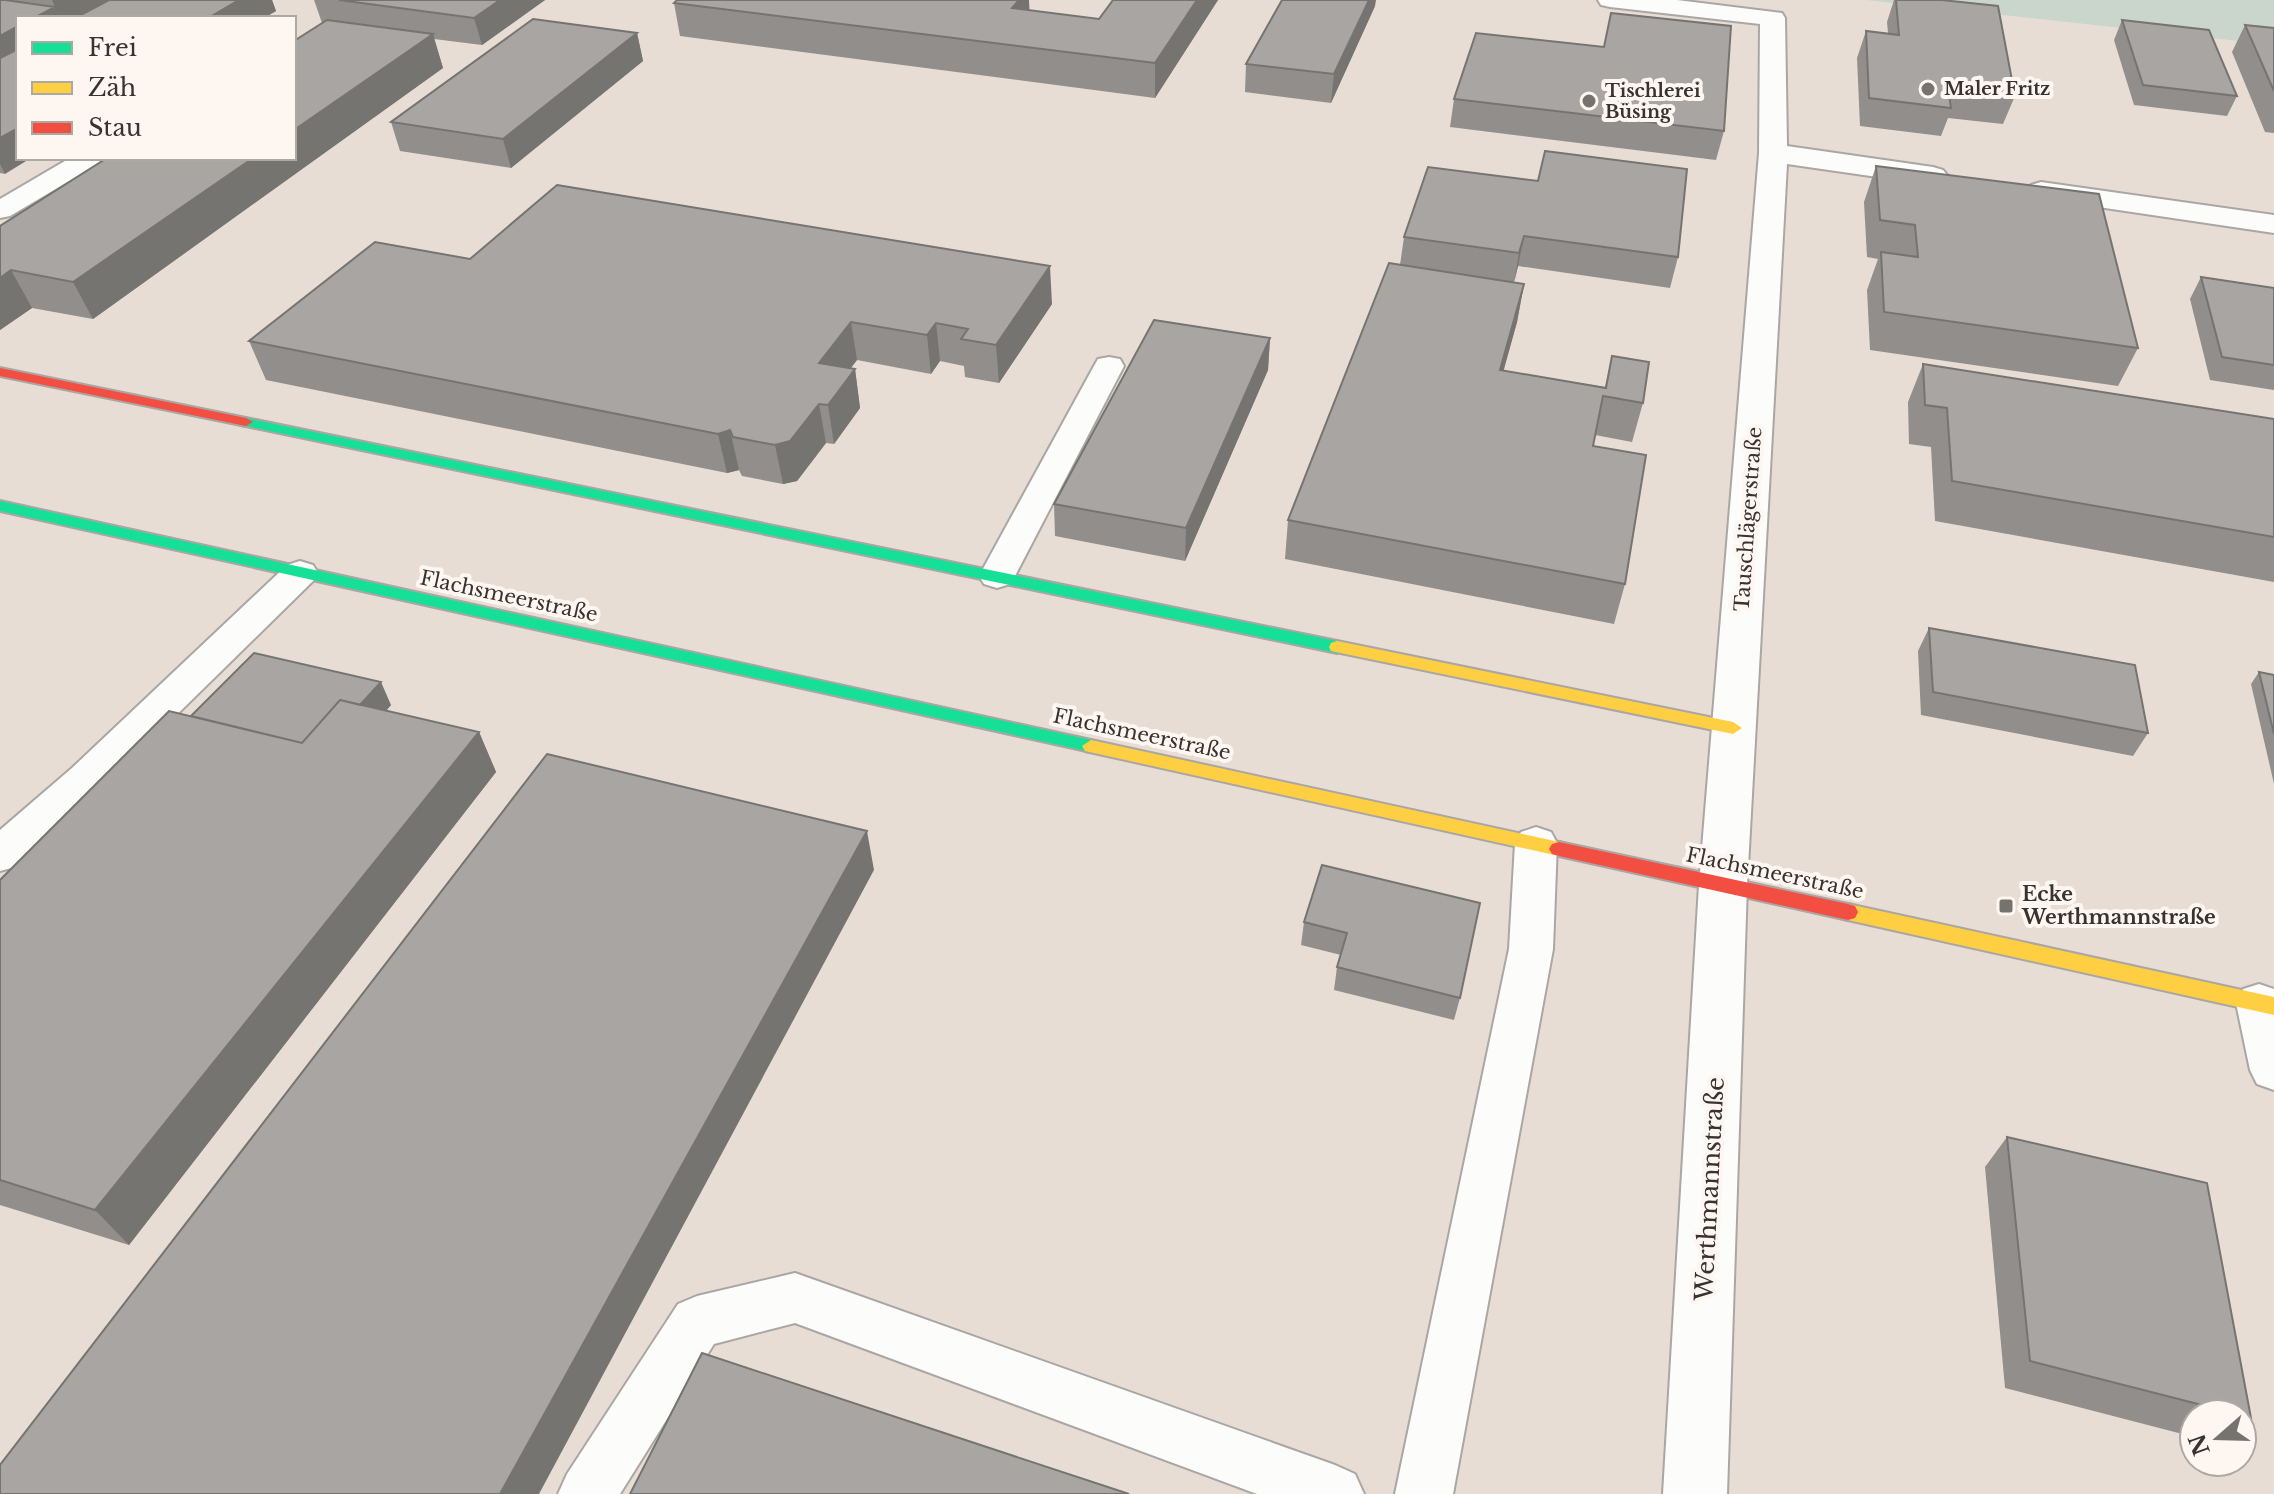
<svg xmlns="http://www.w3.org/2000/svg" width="2274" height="1494" viewBox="0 0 2274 1494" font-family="'Libre Baskerville',serif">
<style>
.built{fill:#e8ddd4;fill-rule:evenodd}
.green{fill:#cad6cc}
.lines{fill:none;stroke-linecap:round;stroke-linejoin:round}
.lane-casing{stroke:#aaa6a4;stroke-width:4}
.street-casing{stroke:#aaa6a4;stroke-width:4}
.fast-casing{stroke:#aaa6a4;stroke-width:4}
.slow-casing{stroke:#aaa6a4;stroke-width:4}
.jam-casing{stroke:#aaa6a4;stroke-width:4}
.lane{fill:#fcfcfb;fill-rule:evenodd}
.street{fill:#fcfcfb;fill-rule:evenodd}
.fast{fill:#16e098;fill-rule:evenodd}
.slow{fill:#ffcf43;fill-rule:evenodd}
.jam{fill:#f24e42;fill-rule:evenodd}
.wall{fill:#918e8b}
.shaded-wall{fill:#767471}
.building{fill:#a9a5a2;stroke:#767471;stroke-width:2}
.poi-dot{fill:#76736f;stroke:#fef6f0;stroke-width:3}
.labels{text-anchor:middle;stroke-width:8;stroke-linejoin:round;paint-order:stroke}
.far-poi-label{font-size:18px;font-weight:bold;fill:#363330;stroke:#fef6f0;text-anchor:start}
.street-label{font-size:20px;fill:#363330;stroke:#fef6f0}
.poi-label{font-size:20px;font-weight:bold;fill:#363330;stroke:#fef6f0;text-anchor:start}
.near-street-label{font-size:24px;fill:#363330;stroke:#fef6f0}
</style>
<rect width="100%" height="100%" fill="#eee9e5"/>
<!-- built -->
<path class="built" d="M0,0h1866l408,45v1449h-2274zM18,18h276v140h-276zM2194,1414h48v48h-48z"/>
<!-- green -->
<path class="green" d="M1865,0h409v45z"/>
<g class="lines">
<!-- lane casing -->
<g class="lane-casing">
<path id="lane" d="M70,158h32l-4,6 -88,52 -10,2v-19z
M1109,357l11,2 4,7 -109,210 -5,8 -13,4 -13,-4 -5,-8 115,-210 4,-7z
M300,561l13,4 5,8 -5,8 -213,209 -85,77 -15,4v-41l72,-62 215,-203z
M1536,827l15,5 6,11 -4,106 -100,545h-58l114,-545 6,-106 6,-11z
M2259,984l15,5v101l-17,-6 -7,-14 -14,-67 7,-14z
M795,1273l540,192 20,9 9,20h-107l-462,-171 -81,21 -94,150h-62l9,-20 111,-170 19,-8z"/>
</g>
<!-- street casing -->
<g class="street-casing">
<path id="street" d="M1598,0h79l105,13 3,5 2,128 146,21 10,3 5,6 -5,6 -10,3 -146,-21 -40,721 -20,609h-64l36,-609 60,-732 1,-129 -150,-17 -9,-2z
M2041,182l233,33v18l-243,-36 -5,-6 5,-6z"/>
</g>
<!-- fast casing -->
<g class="fast-casing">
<path id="fast" d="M246,418l1091,223 8,6 -8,6 -1096,-228v-6z
M0,501l1091,239 9,6 -9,6 -1091,-241z"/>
</g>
<!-- slow casing -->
<g class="slow-casing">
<path id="slow" d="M1337,641l396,81 9,6 -9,6 -402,-83 -2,-4 2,-4z
M1091,740l468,102 7,2 3,5 -3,5 -7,2 -474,-105 -3,-5z
M1848,904l426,93v18l-426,-95 -7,-2 -3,-6 3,-6z"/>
</g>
<!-- jam casing -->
<g class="jam-casing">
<path id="jam" d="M0,368l246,50 7,4 -7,4 -246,-50z
M1559,842l289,62 7,2 3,6 -3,6 -7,2 -289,-64 -7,-2 -3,-5 3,-5z"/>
</g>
<!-- lane -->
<use href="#lane" class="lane"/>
<!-- street -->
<use href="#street" class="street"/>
<!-- fast -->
<use href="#fast" class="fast"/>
<!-- slow -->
<use href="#slow" class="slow"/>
<!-- jam -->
<use href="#jam" class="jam"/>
</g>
<!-- wall -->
<path class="wall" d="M0,0h272l4,11 -12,7h-246l-13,156 -5,-1z
M314,0h231l-63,45 -48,-6 9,29 -350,251 -61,-11 -32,22v-104l322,-203z
M677,0h352v10l70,9 14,-19h105l-63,98 -475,-62 -6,-33z
M1894,0h48l73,96 -12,28 -55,-6 -7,18 -81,-10 -3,-68 9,-27 22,2 -1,-11z
M1375,6l-44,97 -86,-11 1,-28z
M2122,20l115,76 -10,20 -93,-11 -20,-65z
M2245,25l29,3v105l-9,-1 -33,-80z
M637,33l6,28 -132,107 -111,-17 -9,-29z
M1454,99l270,32 -8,29 -266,-33z
M1876,166l262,182 -20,38 -248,-36 -3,-60 11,-31 -11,-2 -3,-55z
M1428,167l250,90 -8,31 -152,-22 -4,16 10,2 -7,38 -14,49 102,16 7,-31 31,47 -11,39 -37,-7 -2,11 32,138 -11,40 -329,-65 3,-39 112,-255 4,-28z
M470,259l582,45 -53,79 -34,-6 -1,-11 -24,-5 -9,13 -74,-14 -7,9h5l5,39 -26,36 -8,-1 -29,38 -14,3 -41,-8 -3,-6 -12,3 -461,-93 -17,-39z
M2201,277l73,11v102l-64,-10 -20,-81z
M1270,338l-2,32 -83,191 -130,-25 -1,-32z
M1923,364l351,55v163l-339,-61 -4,-74 -22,-3 -1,-42z
M1929,628l219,105 -15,23 -212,-41 -3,-64z
M2259,672l15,3v109l-23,-100z
M391,705l-5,6 93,21 17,40 -367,473 -129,-40v-325l191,-164z
M1322,865l138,133 -6,22 -120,-30 3,-23 4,-12 -40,-10 3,-23z
M2007,1137l244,281 -9,7v-11h-48v23l-189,-49 -20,-221z"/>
<!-- shaded-wall -->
<path class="shaded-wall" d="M52,0h61l-34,18h-19z
M239,0h33l4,11 -12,7h-56z
M500,0h45l-63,45 -8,-27z
M1019,0h10l1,22 -18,-14z
M1197,0h21l-63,98v-35z
M1369,0h7l-1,6 -44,97 3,-29z
M55,7l5,11h-26z
M18,26v25l-18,10v-25z
M637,33l6,28 -132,107 -8,-29z
M433,34l10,34 -350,251 -20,-37 180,-124h41v-28z
M18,128v30h13l-26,16 -5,-10v-26z
M1524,236l-6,30 -4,17 5,-30z
M1050,266l2,38 -53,79 -3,-38z
M11,270l21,38 -32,22v-52z
M1524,284l-7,38 -24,87 7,-39z
M851,322l6,38 -32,41 -6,-38z
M936,323l4,38 -9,13 -4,-39z
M1270,338l-2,32 -83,191 1,-33z
M855,369l5,39 -26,36 -6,-39z
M819,404l7,39 -29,38 -14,3 -8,-39z
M730,430l9,40 -12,3 -9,-39z
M381,682l10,23 -67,77 -13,-23z
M479,732l17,40 -367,473 -34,-35z
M867,831l7,39 -335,624h-39z"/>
<!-- building -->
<path class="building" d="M0,0h5l50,7 -21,11h-16v8l-18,10z
M109,0h130l-31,18h-133z
M339,0h161l-26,18z
M677,0h342l-7,8 87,11 14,-19h84l-42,63 -481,-60z
M1282,0h87l-35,74 -88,-10z
M1896,0h46l56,6 17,90 -67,-8 3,20 -82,-10 -3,-67 33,4z
M1611,13l120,13 -7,105 -270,-32 22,-66 128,14z
M533,19l104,14 -134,106 -112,-17z
M327,20l106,14 -139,96v-89z
M2122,20l87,10 28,66 -94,-11z
M2245,25l29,3v63z
M18,49v79l-18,10v-80z
M1545,151l142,18 -9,88 -154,-21 -5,17 -115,-16 24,-70 110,14z
M107,158h146l-180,124 -62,-12 -11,8v-52z
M1876,166l223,28 39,154 -254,-36 -3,-60 37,5 -3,-32 -35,-5z
M557,185l493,81 -54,79 -35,-6 7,-10 -32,-6 -9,12 -76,-13 -32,41 36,6 -27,36 -9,-1 -29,37 -15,4 -42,-8 -3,-7 -12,4 -469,-93 126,-99 95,17z
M1389,263l135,21 -24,86 106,18 6,-32 37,6 -6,41 -40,-7 -10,50 53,9 -21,129 -337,-64z
M2201,277l73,11v77l-52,-8z
M1154,320l116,18 -84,190 -132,-24z
M1923,364l351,55v118l-322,-56 -5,-73 -22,-3z
M1929,628l206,37 13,68 -215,-41z
M254,653l127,29 -21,23 -20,-5 -38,43 -111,-27z
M2259,672l15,3v59z
M340,700l139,32 -384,478 -95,-30v-300l169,-169 133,32z
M547,754l320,77 -367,663h-500v-29z
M1322,865l158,38 -20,95 -123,-31 10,-34 -43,-11z
M2007,1137l200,46 44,235 -9,-3v-1h-5l-207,-53z
M702,1353l427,141h-499z"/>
<!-- markers -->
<g class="poi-dot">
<circle cx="1928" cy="89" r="8"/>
<circle cx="1589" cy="101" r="8"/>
<rect x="1998" y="898" width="16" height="16" rx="4"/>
</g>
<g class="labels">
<!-- far-poi labels -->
<g class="far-poi-label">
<text x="1944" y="95">Maler Fritz</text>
<text x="1605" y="97">Tischlerei<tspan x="1605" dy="21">Büsing</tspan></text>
</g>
<!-- street labels -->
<g class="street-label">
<text transform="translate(1748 519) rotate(-86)" y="7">Tauschlägerstraße</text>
<text transform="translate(509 596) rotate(12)" y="7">Flachsmeerstraße</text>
<text transform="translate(1142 734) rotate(12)" y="7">Flachsmeerstraße</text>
<text transform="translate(1775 873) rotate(12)" y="7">Flachsmeerstraße</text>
</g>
<!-- poi labels -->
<g class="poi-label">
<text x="2022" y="901">Ecke<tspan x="2022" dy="23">Werthmannstraße</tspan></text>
</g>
<!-- near-street labels -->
<g class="near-street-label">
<text transform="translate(1710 1189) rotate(-87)" y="8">Werthmannstraße</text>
</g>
</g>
<!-- legend -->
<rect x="16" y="16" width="280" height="144" fill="#fef6f0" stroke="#aea8a3" stroke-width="2"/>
<rect x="32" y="42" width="40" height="12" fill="#16e098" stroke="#aea8a3" stroke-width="2"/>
<text x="88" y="56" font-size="24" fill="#363330">Frei</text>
<rect x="32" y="82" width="40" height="12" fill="#ffcf43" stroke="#aea8a3" stroke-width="2"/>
<text x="88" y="96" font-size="24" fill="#363330">Zäh</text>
<rect x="32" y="122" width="40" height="12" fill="#f24e42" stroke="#aea8a3" stroke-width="2"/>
<text x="88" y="136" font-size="24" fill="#363330">Stau</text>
<!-- north arrow -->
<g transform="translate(2218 1438) rotate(250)"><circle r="38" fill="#fef6f0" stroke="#aea8a3" stroke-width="2"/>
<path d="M0-6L14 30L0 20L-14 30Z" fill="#76736f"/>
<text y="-12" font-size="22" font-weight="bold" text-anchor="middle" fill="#363330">N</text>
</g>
</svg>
